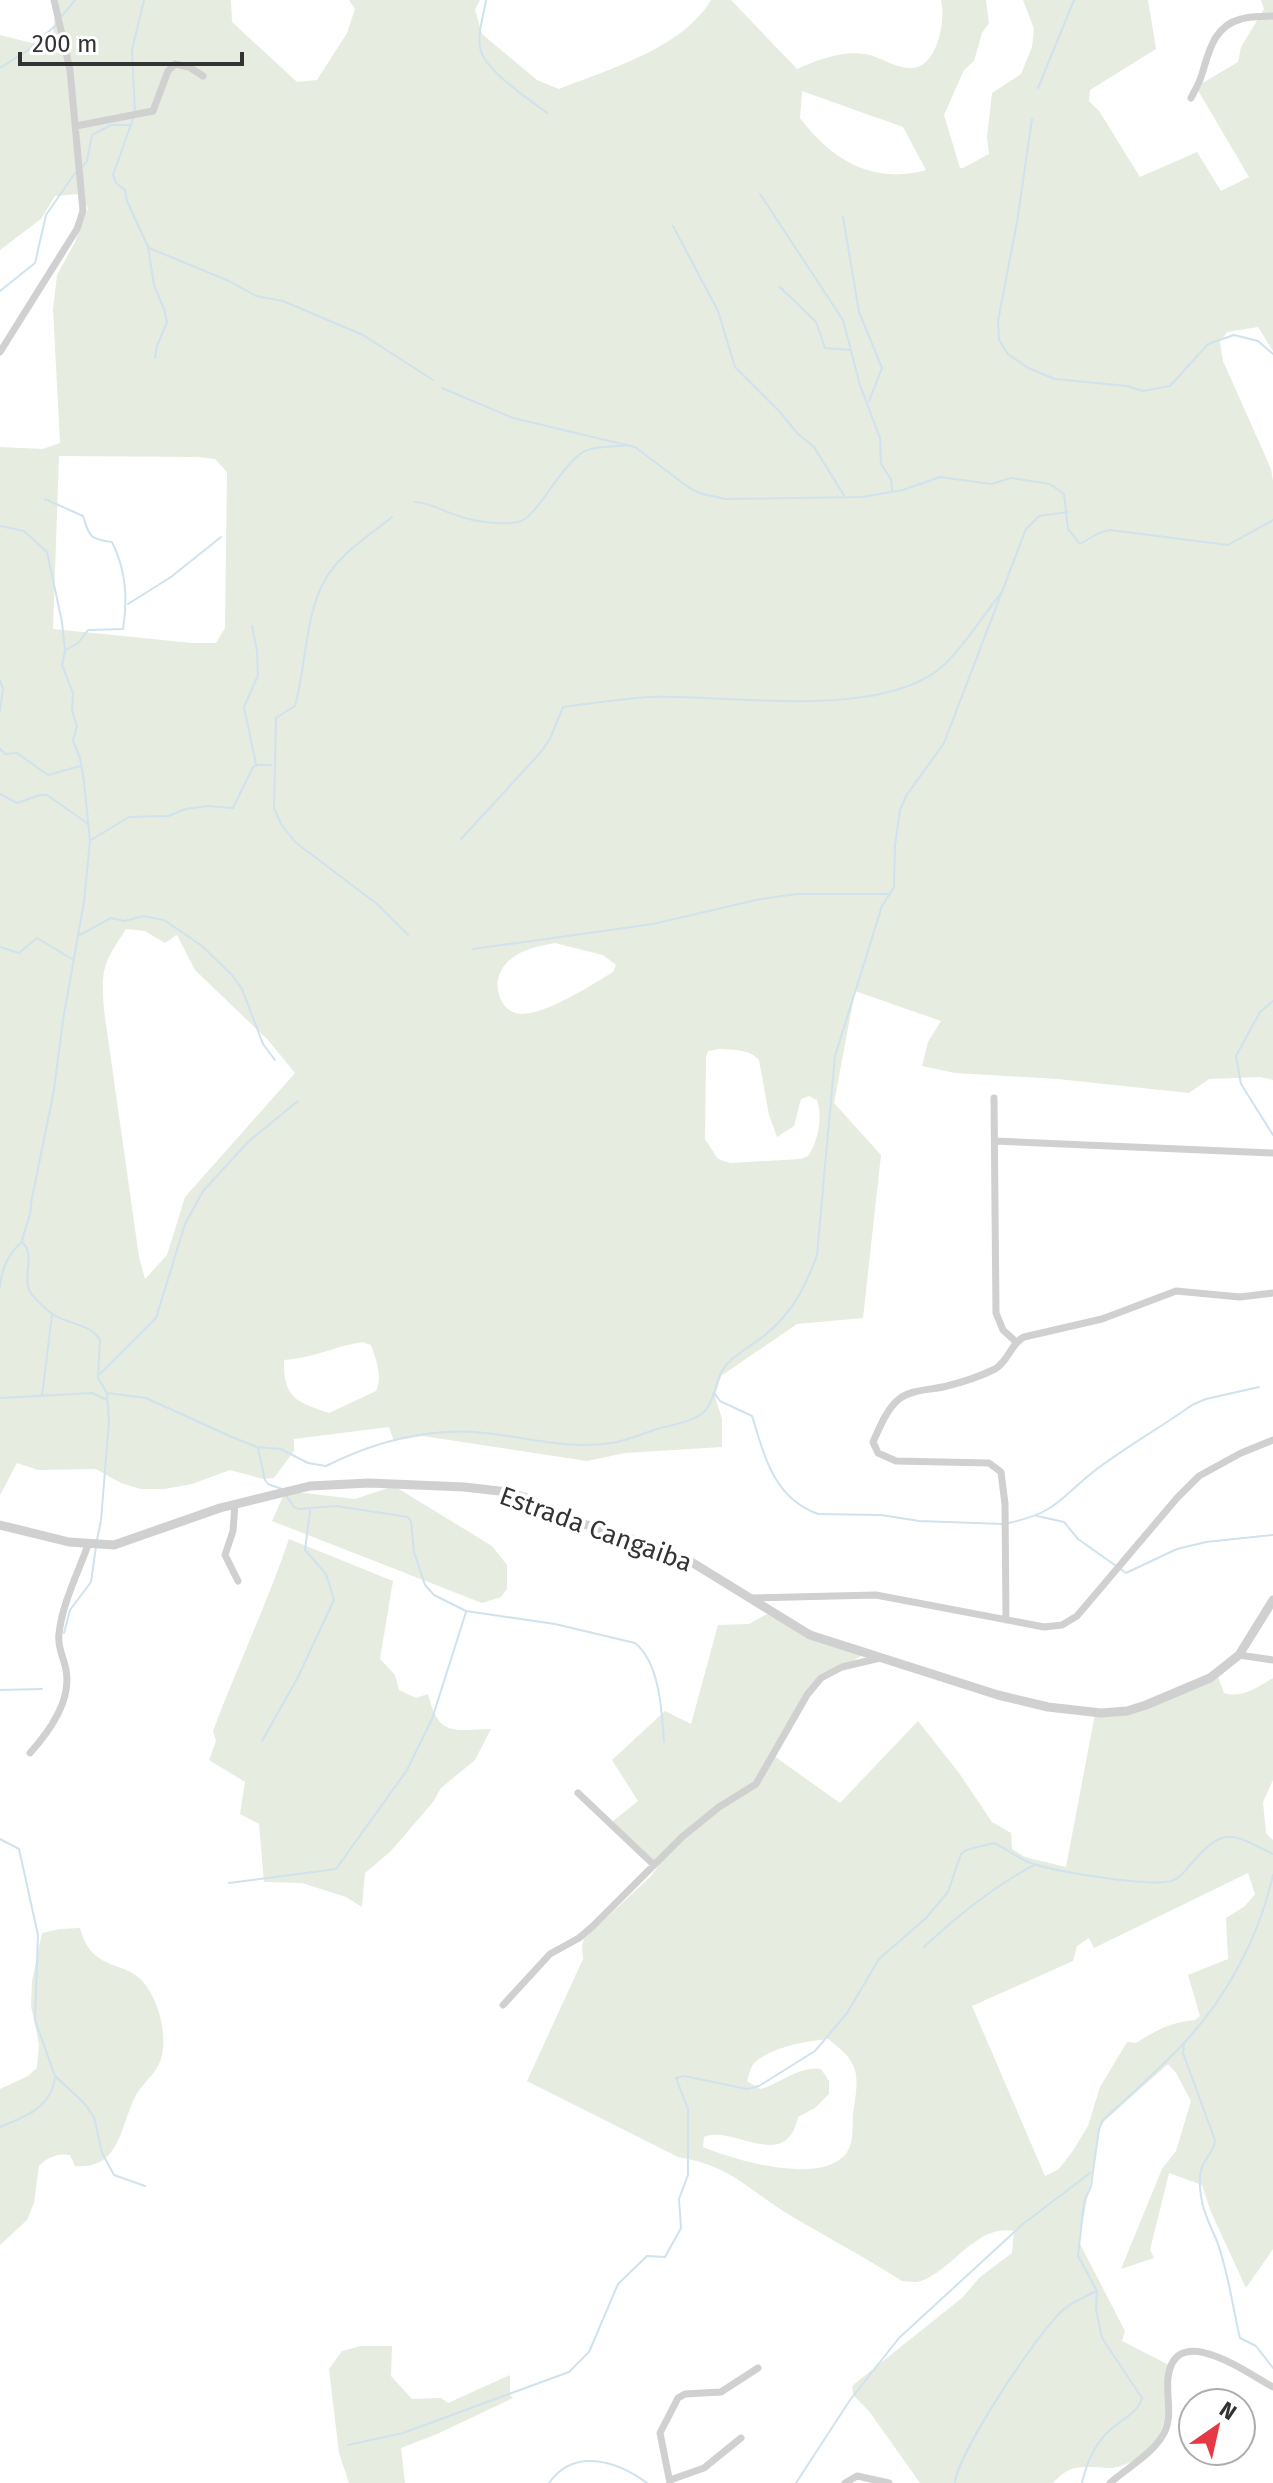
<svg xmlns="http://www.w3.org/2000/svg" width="1273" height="2483" viewBox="0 0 1273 2483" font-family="'Fira Sans',sans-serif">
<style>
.green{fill:#e6ecdf;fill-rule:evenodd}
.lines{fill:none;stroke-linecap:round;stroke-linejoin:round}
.stream{stroke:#cfe2ee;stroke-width:2}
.minor{stroke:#d0d0d0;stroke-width:7}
.tertiary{stroke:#d0d0d0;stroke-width:9}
.labels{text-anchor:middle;stroke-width:8;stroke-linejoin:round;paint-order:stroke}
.street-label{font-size:26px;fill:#333;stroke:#fff}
</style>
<rect width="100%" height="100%" fill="#fff"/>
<!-- green -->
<path class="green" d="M56,0h175l1,22 65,60 20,-2 30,-47 8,-24 -6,-9h131l-5,10 7,24 55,46 22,9c50,-20 124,-41 152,-89h20l66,69c22,-10 49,-20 73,-14 13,4 29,14 42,13 26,-1 34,-49 29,-68h45l3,23 -7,10 -8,28 -10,9 -20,45 16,53h3l26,-14 -2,-17 5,-44 29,-19 11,-27 2,-18 -11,-29h125l8,49 -66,41 -1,11 10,10 41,66 57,-25 24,39 28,-14 -53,-90 42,-25 3,-15 23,-38 -3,-9h12v351l-15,-24 -31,5 -7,10 3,19 48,108 2,12v599l-13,-3 -51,2 -20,14 -131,-14 -103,-6 -33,-7 6,-24 13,-21 -86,-30 -21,112 47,52 -18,163 -66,6 -76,52 -6,20 7,23v28l-97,6 -38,8 -165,-25 -28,5 -5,-14 -95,12v12l-20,27 -11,1 -33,-9 -38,14 -27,5h-24l-20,-6 -25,-14 -58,1 -21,-7 -17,32v-1048l43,2 17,-6 -7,-134 4,-34 18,-33 13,-33 -7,-15 -26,2 -14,23 -41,31v-215l52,13zM802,91l101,36 23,43c-52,15 -95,-10 -126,-52zM59,456l138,1 18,2 12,13 -2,156 -9,15h-24l-139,-14zM126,929l19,2 20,12 12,-8 18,35 73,70 27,33 -110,124 -18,58 -22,24 -6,-22 -35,-247c-3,-42 -1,-46 22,-81zM555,943l48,12 13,10 -3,7c-23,14 -65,41 -91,42 -21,0 -30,-27 -21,-43 9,-19 36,-25 54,-28zM719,1049c14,1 31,0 40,11l10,55 8,22 17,-11 7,-27 8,-3 8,4c6,18 1,41 -9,56l-7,3 -71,4 -12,-4 -13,-20 1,-81 2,-7zM362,1342l9,3c5,14 12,32 5,46l-47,22c-34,-11 -46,-16 -45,-53 26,-1 52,-14 78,-18z
M394,1486l98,60 15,19v24l-6,8 -19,6 -210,-82 12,-27 12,-2 59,7z
M289,1539l104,42 -13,78 15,16 4,15 17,8 12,-4c11,43 24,36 63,35l-16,31 -34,28 -8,14 -42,49 -26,22 -3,34 -16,-10 -44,-14 -38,-1 -5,-58 -19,-10 5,-32 -36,-22 7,-19 -3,-10c24,-64 54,-127 76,-192z
M769,1613l96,40 -49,32 -42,71 66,47 78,-82 41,52 33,49 19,11 1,16 13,8 41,10 29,-153 22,-1 100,-39 7,19c18,6 34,-6 49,-15v102l-10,22 3,31 7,7v409l-27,39 -35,-76 -9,-27 -33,-12 -19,77 4,8 -33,11 41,-100 14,-18 15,-50 -15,-28 -8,-9 -67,60 -22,118 46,89 -3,10 47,24c-2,39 3,72 -35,95 -8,4 -14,8 -24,8 -24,-1 -39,-6 -57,15h-133l-51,-72 -16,-16 -1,-9 111,-89 17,-20 32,-24 2,-22c-38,-7 -61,39 -93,50 -6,2 -13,0 -19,0 -37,-24 -76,-44 -114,-67 -42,-26 -57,-48 -110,-57l-151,-76 56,-122 -1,-13 2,-7 67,-63 8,-11 -47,-43 26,-21 -26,-41 53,-49 26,13 27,-99 31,-1zM1248,1873l7,21 -10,12 -19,12 2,41 -40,16 12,41 -5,4c-23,2 -39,10 -59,23l-9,-1 -27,45 -12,39 -16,26 -13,17 -14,7 -73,-170 101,-45 4,-15 12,-8 5,10zM828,2039c29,22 32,31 26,68 -3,15 2,35 -9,48 -27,30 -111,5 -142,-8l1,-10c29,-13 82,37 94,-20l17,-9 14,-14v-13l-8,-12c-21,-4 -41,15 -61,20l-13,-8c2,-6 3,-13 7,-18 17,-16 52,-22 74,-24z
M80,1928c13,49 50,28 69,62 11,18 17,43 13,65 -4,18 -17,25 -26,40 -16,30 -15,75 -61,71l-5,-11c-12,-2 -22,2 -31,11l-5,37 -7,17 -27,25v-156l28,-13 9,-8 2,-24 -8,-38 1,-25 10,-48 18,-4z
M361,2346h31l-1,30 21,23 29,-1 7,5 62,-28v20l3,3 -76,36 -36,14 4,35h-56l-10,-30 -10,-84 13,-18z"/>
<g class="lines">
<!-- stream -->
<path class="stream" d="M486,0c-2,15 -10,36 -5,51 6,21 48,48 66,62
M62,16l13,-16
M0,68l27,-17 29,-26
M1038,88l36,-88
M135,113l-3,-63 12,-50
M133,119l-20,56 3,8 9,7 2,11 21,46 6,38 10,24 3,13 -10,24 -2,12
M1032,119l-15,103 -19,99 1,19 9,14 20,14 27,11 72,7 16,5 27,-5 38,-42 26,-9 24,6 15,13
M83,166l4,-5 5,-26 19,-10h19
M760,194l83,126 17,65 20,53 1,26 10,15 1,12
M843,217l16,95 23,56 -13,33
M673,226l45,85 17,56 45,45 17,21 17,14 31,50
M149,248l80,33 27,15 27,5 80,34 70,45
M780,287l36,35 9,26 25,2
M0,291l35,-28 11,-48 29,-42
M442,388l71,30 122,29 53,40 11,6 26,6 137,-2 41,-7 37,-13 51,7 20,-6 39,6 14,10 4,35 12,15 19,-11 11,-3 118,15 45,-25
M45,499l38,17c7,21 6,23 29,26 14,28 16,57 11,87l-35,1 -10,13 -12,7
M415,502c20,2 29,10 47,15 15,5 40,8 56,5 19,-3 43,-59 67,-71 12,-5 30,-4 43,-6
M392,517c-23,19 -52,36 -67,63 -20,34 -19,87 -30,126l-19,12 -2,90 7,16 14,18 82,62 31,31
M0,526l24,5 23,21 15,70 3,29 -3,14 11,28 -1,18 5,15 -4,15 7,17 4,24 6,59 -6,61 -21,118 -9,70 -23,113c1,15 -7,24 -9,39 -15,13 -20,26 -22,45
M128,604l43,-27 50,-40
M252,626l5,25 1,24 -14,32 12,57
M0,680l3,9 -3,22
M0,749l5,5 12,-1 31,22 32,-9
M258,765h13
M0,794l17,9 23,-8h7l40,28
M461,839l79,-86 10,-14 13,-32c29,-4 57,-8 85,-10 79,-3 237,25 297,-33 21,-20 38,-49 57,-72
M91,840l38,-23 39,-1 18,-7 21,-3 26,2 20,-41 4,-2
M78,936l33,-18 14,3 18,-5 21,4 38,26 30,29 10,14 21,55 12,16
M0,947l19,6 18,-15 35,21
M473,949l180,-25 103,-24 40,-6h94
M1273,1001l-13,11 -24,44 5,28 32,51
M23,1243c14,14 -4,38 10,53 5,5 12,13 18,17 15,12 38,9 49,27l-2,38 9,15 2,28 -8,99 -4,20
M100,1374l56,-56 29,-94 18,-33 46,-50 49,-40
M107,1393l39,5 86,39 25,10 24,2 27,14 18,3c38,-19 79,-32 121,-34 55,-4 109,20 164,11 15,-2 31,-9 46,-14 14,-4 34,-7 46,-16 14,-12 10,-37 27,-52 11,-10 24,-17 35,-26 27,-22 40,-47 52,-80l18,-199 47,-150 12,-19 1,-42 5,-35 6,-14 38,-53 82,-214 13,-13 29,-4
M715,1394l5,7 32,15c13,41 21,81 66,98l63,1 38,6 84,3
M42,1396l10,-81
M0,1398l92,-5 15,7
M258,1448l7,32 3,4 14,5
M285,1494l9,13 5,2 37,-3 72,11 3,4 3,31 11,33 9,10 32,16 89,13 80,19c25,20 27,70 29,99
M1037,1516l27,6 14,17 48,34 51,-24 29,-7 67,-7
M1009,1523c48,-11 49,-23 84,-51 31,-24 67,-44 99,-67l14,-6 53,-12
M64,1633l6,-23 21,-28 5,-36
M0,1690l42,-1
M262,1741l35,-62 37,-79 -8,-26 -21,-24 5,-39
M0,1839l19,10 19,86 -3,85 20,56 29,27 10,14 8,36 12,22 31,11
M229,1883l107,-14 71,-99 25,-51 34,-107
M924,1947c34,-32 69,-60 110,-82
M1184,2044l-1,9 32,87c-1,16 -15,18 -15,39 -1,23 7,40 16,60 11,26 17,70 24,99l16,8 17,22
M0,2127c25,-10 52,-20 55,-50
M348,2445l55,-12 166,-61 20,-20 29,-68 29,-28 18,1 16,-29 -2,-29 9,-24v-66l-12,-31 8,-2 63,13 12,-3 56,-35 32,-38 32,-54 47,-41 22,-26 13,-38 5,-4 28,-7c11,5 21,13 32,18 22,10 122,26 145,20 8,-2 13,-9 19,-16 35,-40 40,-32 83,-11
M549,2483c25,-36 68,-22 98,0
M796,2483l54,-83 49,-62 124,-114 67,-51
M955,2483c3,-31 83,-151 108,-173 9,-8 22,-13 33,-19
M1082,2483c4,-18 11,-36 25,-50 11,-12 31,-19 35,-35l-40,-60 -6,-28 1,-19 -19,-35 6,-54 7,-16 8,-57 4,-9c27,-25 56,-50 81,-77 43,-46 75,-106 89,-168"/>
<!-- minor -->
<path class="minor" d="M1191,98c4,-8 9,-16 11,-24 7,-23 12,-48 39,-55 10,-3 21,-2 32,-3
M76,126l77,-15 15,-40 7,-7 14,3 14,9
M0,352l77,-123 6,-18 -13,-141 -16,-70
M994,1098l2,215 7,17 13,12
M995,1141l278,12
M235,1504l-2,27 -8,24 13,26
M752,1598l124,-3 168,32 18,-2 15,-9 100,-118 22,-22 42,-23 32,-13
M1006,1620l-1,-116 -4,-32 -12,-9 -93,-2 -18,-8 -5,-11c7,-15 13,-32 26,-43 13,-10 33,-9 48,-13 16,-4 34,-10 48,-17 14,-8 15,-25 29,-32l78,-18 74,-28 64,6 33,-4
M1239,1655l34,5
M30,1753c19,-21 42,-52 36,-83 -2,-12 -9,-23 -7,-36 3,-30 19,-61 29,-89
M578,1793l76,72
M503,2005l47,-51 29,-16 13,-11 90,-90 37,-30 37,-23 51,-89 14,-17 21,-11 38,-9
M670,2480l34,-12 37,-30
M670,2483l-10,-50 18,-35 7,-4 36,-2 37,-24
M845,2483l12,-7 32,7
M1110,2483c17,-15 44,-30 54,-50 9,-17 2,-37 4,-55 7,-59 80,-4 105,9"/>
<!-- tertiary -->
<path class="tertiary" d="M0,1525l69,17 45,3 106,-37 90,-22 59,-3 95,4 44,5 19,6 41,21 95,30 30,14 117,72 188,60 50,12 53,6 26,-2 19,-6 64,-27 29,-23 34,-55"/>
</g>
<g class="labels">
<!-- street labels -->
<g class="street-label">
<text transform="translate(596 1529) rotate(20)" y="9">Estrada Cangaiba</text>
</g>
</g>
<!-- north arrow -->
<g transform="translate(1217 2427) rotate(34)"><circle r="38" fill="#ffffff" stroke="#adadad" stroke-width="2"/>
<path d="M0-6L14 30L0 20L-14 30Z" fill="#e63946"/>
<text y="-12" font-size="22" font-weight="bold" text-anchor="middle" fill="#333333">N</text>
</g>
<!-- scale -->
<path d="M20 52v12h222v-12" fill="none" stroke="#333333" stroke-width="4"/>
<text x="32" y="52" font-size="24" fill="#333333" stroke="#ffffff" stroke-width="6" paint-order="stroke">200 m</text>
</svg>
